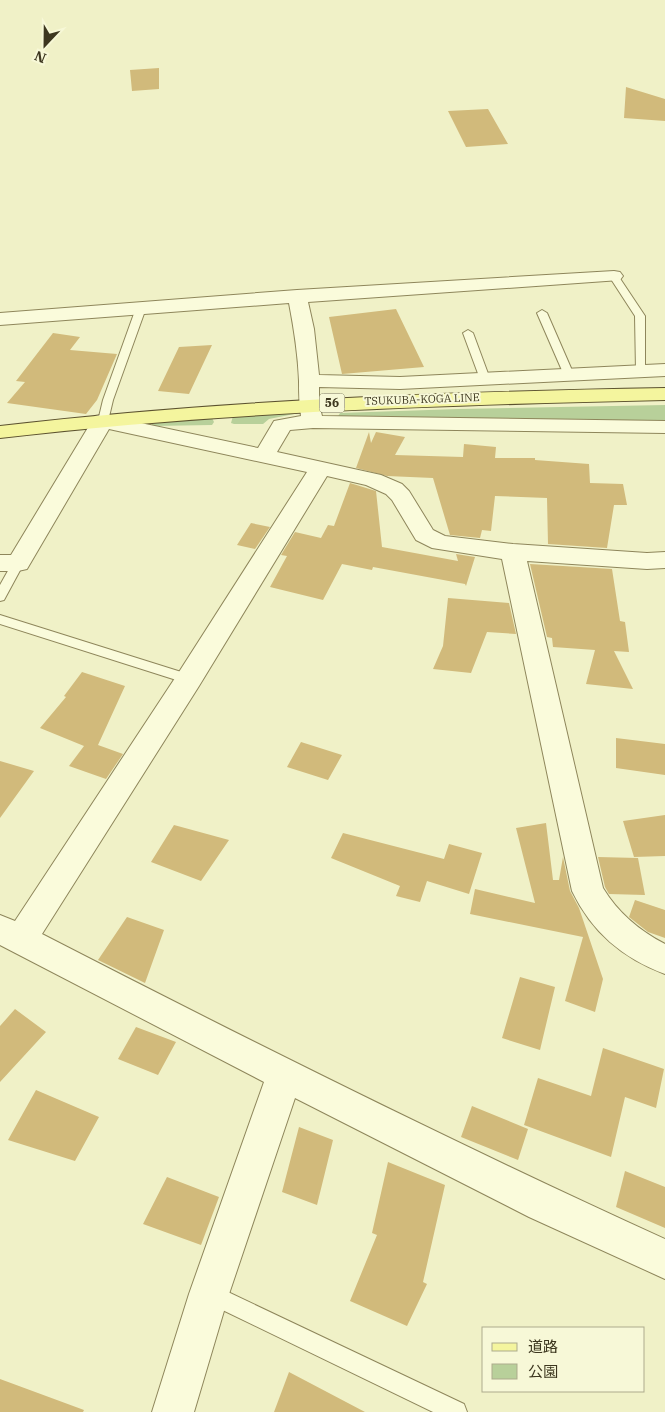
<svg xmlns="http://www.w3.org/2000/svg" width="665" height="1412" viewBox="0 0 665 1412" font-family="'IBM Plex Serif','Noto Sans JP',serif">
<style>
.green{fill:#b8d09a}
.building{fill:#d1ba7b}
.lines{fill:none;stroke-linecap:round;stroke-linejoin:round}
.service-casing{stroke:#8e865b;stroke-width:2}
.minor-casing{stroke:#8e865b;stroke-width:2}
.primary-casing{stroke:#5c522f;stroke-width:2}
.service{fill:#fafbdb;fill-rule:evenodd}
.minor{fill:#fafbdb;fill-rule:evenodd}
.primary{fill:#f4f59e;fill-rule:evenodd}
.labels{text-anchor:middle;stroke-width:4;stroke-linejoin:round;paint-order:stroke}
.far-street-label{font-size:11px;fill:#3d371f;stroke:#f7f8d7}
.shield{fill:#f7f8d7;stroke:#757156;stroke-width:1}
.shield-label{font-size:12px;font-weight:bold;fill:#3d371f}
</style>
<rect width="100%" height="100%" fill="#f0f1c7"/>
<!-- green -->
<path class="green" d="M665,405v16l-328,-3 3,-5 118,-4z
M295,412l-1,2 -25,5 -6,5h-29l-3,-1 2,-7z
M212,418l2,4 -2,3 -60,1v-3z"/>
<!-- building -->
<path class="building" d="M159,68v21l-27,2 -2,-21z
M626,87l39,12v22l-41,-3z
M488,109l20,35 -42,3 -18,-36z
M396,309l28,58 -82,7 -13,-57z
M53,333l27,4 -10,13 47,4 -20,46 -11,14 -79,-11 18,-21 -9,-1z
M212,345l-23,49 -31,-3 21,-44z
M369,432l2,11 5,-11 29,5 -10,18 68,2 1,-13 32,3 -1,11h40v2l54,4 1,19 33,1 4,21h-13l-7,43 -59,-4 -1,-46 -52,-2 -4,35 -9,-1 -2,8 -30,-3 -17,-57 -46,-2 -31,-8z
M350,483l26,8 6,56 76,14 -2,-7 19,3 -9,29 -1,-2 -92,-17 -1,3 -30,-6 -19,36 -53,-13 17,-31 -6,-1 14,-23 26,6 7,-13 6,1z
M251,523l19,4 -15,22 -18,-4z
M530,564l82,5 8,52 5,1 4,30 -15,-1 19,38 -47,-5 9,-34 -42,-3 -1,-9 -5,-1z
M448,598l61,5 7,31 -29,-2 -16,41 -38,-4 10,-23z
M82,672l43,14 -27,59 25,9 -17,25 -37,-13 15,-20 -44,-18 26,-31 -2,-1z
M616,738l49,6v31l-49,-7z
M301,742l41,13 -14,25 -41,-13z
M0,761l34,10 -34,47z
M665,815v41l-31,1 -11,-36z
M546,823l7,57h6l4,-23 7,34 9,17 24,71 -8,33 -30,-11 18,-64 -113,-23 5,-25 60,14 -19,-75z
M174,825l55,15 -28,41 -50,-19z
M343,833l101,26 5,-15 33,9 -13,41 -42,-13 -7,21 -24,-6 4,-10 -69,-28z
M598,857l40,1 7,37 -36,-1 -4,-7z
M635,900l30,10v28l-17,-6 -19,-15z
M127,917l37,13 -19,53 -47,-23z
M520,977l35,10 -15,63 -38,-12z
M15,1009l31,23 -46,50v-56z
M136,1027l40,15 -18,33 -40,-16z
M603,1048l61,21 -8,39 -31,-11 -14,60 -87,-32 14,-47 53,18z
M36,1090l63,27 -24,44 -67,-21z
M472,1106l56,23 -10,31 -57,-23z
M299,1127l34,13 -16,65 -35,-13z
M388,1162l57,23 -22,97 4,2 -20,42 -57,-25 27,-66 -5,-2z
M625,1171l40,16v41l-49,-21z
M167,1177l52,20 -18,48 -58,-21z
M289,1372l76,40h-91z
M0,1379l84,31 -1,2h-83z"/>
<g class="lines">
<!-- service casing -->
<g class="service-casing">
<path id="service" d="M614,273l3,1 28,42v57h-8l-1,-2 -1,-55 -26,-40z
M141,305l5,3 -33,92 -5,21 -1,2h-8l-1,-2 5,-21 33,-92z
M542,310l5,3 27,62 -1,2h-8l-1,-2 -27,-62z
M468,330l5,3 17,46 -1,2h-8l-1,-2 -17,-46z
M18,559l6,4 -20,37 -4,1v-16l14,-25z
M0,615l194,61 2,3 -2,3 -5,2 -189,-60z
M211,1284l253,120 3,8h-34l-229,-111 -3,-7 3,-7z"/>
</g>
<!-- minor casing -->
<g class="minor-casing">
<path id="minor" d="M614,271l6,1 3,4 -3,4 -312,22 6,27 5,46 81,2 265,-13v12l-265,13 -81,-2v17l3,12 343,5v12l-352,-5 -23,2 -13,22 104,23 21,9 7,7 24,39 12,6 68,8 134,9 18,-1v16l-18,1 -120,-8 76,327c15,25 37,43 62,56v30c-43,-16 -73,-42 -93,-83l-70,-332 -70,-11 -16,-8 -24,-40 -6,-6 -20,-9 -39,-9 -128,210 -157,248c206,106 412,209 623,305v40l-136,-62 -234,-119 -66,196 -35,118h-42l37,-118 75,-212 -264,-137v-30l15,6 164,-249 128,-200 -198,-43 -82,140 -9,2h-18v-16h11l84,-139 8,-1 155,33 16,-27 27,-5c-2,-12 -2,-23 -2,-35 -1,-26 -5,-52 -10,-78l-289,22v-12l297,-23z"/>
</g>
<!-- primary casing -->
<g class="primary-casing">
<path id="primary" d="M665,388v12c-222,5 -444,12 -665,38v-12c221,-26 443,-34 665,-38z"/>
</g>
<!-- service -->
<use href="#service" class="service"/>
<!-- minor -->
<use href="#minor" class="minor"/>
<!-- primary -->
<use href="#primary" class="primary"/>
</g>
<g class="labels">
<!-- far-street labels -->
<g class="far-street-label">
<text transform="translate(422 399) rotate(-2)" y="4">TSUKUBA-KOGA LINE</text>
</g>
<!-- shield labels -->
<rect class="shield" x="319.5" y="393.5" width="25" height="19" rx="4"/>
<g class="shield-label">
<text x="332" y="407">56</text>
</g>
</g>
<!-- legend -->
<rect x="482" y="1327" width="162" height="65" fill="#f7f8d7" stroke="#adab8d"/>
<rect x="492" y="1343" width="25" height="8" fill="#f4f59e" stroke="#adab8d"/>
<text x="528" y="1352" font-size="15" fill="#3d371f">道路</text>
<rect x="492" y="1364" width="25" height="15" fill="#b8d09a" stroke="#adab8d"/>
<text x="528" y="1377" font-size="15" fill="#3d371f">公園</text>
<!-- north arrow -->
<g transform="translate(45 45) rotate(202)" stroke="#f7f8d7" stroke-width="4" paint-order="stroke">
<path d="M0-4L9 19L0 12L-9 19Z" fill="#3d371f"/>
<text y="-8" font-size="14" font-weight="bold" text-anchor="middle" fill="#3d371f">N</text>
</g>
</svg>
